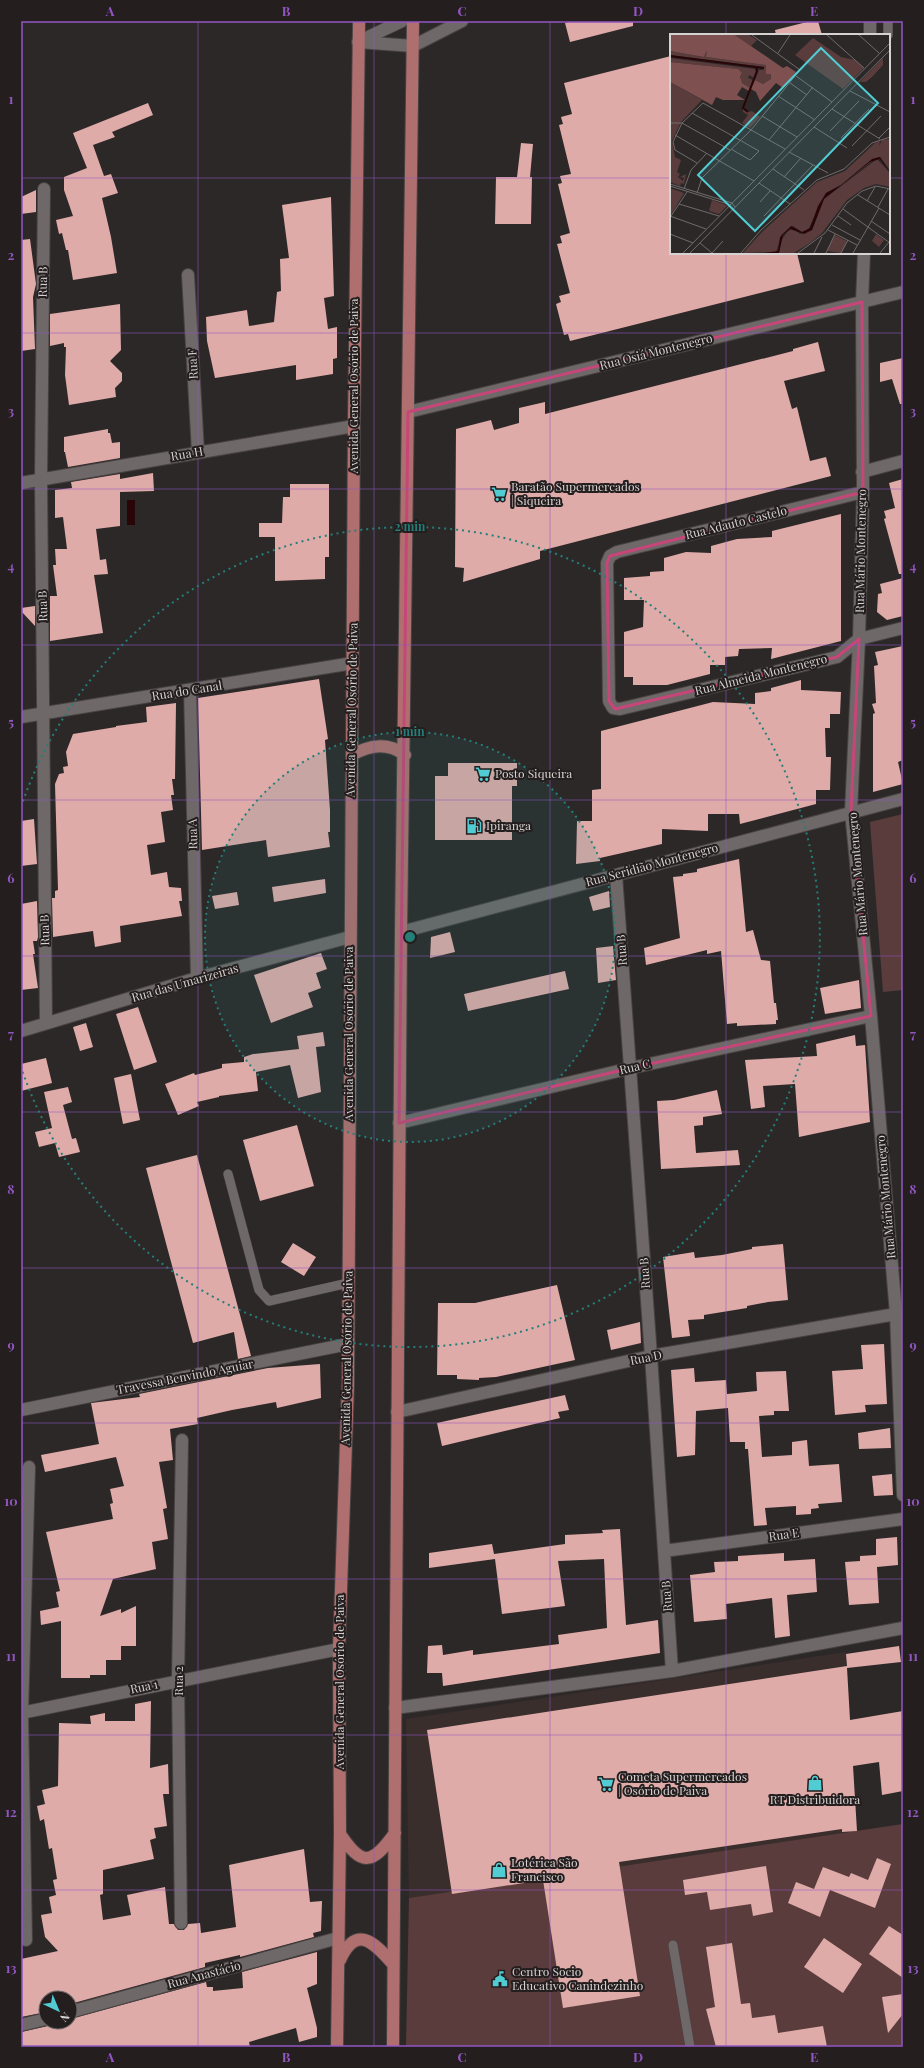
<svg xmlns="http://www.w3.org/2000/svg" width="924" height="2068" viewBox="0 0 924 2068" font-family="'Playfair Display',serif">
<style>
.built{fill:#3a2e2d}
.green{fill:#5a3c3c}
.water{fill:#2a0508}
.building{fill:#dfaba9}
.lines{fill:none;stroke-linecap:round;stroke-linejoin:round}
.lane-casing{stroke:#484342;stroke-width:10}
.street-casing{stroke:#484342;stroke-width:14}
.primary-casing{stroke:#484342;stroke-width:14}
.lane{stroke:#6f6868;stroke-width:9}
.street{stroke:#6f6868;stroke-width:12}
.primary{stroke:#b06f6f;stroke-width:12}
.marked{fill:none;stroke:#c74679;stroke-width:3;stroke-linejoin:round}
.grid{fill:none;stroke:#9256c4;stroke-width:1;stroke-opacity:0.55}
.ring{fill:none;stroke:#237f78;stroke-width:2;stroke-dasharray:2 4}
.labels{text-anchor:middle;stroke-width:4;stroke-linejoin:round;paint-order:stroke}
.street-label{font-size:12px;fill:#d6d2d2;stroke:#241e1e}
.poi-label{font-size:12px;fill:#d6d2d2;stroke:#241e1e;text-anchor:start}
.inset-river{fill:none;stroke:#2a0508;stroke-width:2}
.inset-road{fill:none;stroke:#716c6c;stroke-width:1}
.view{fill:#51ccd3;fill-opacity:0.15;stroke:#51ccd3;stroke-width:2}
.inset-edge{fill:none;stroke:#d6d2d2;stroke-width:2}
.centre{fill:#237f78;stroke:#241e1e;stroke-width:2}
.ring-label{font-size:12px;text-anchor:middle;font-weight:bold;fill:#237f78;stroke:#241e1e;stroke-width:4;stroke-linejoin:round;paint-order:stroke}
.neatline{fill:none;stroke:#9256c4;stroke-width:1.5}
.grid-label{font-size:13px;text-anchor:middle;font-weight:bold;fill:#9256c4}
</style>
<rect width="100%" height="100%" fill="#2d2828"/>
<!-- built -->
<path class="built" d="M846,1652l11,179 -448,67 -3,-179z"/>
<!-- green -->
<path class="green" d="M903,814v176l-20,2 -13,-170z
M903,1824v223h-497l3,-149z"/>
<!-- water -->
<path class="water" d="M127,500h8v25h-8z"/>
<!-- building -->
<path class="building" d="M574,21h59v5l-63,16 -5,-19z
M811,21h7l4,14h-46l-1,-5z
M671,56v197h126l7,29 -234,59 -2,-7 -4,1 -8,-31 5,-2 -2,-6 11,-3 -13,-49 5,-1 -2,-7 10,-3 -12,-49 4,-1 -2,-7 11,-2 -12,-49 4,-1 -2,-7 11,-3 -8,-31z
M148,103l5,12 -41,17 3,5 -22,8 11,31 7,-2 7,19 -16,5 9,39 6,36 -44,7 -5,-30h-2l-4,-17 -3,1 -3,-14 17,-4 -9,-26v-13l23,-9 -14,-35z
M521,143l12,1 -3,33h2l-1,47h-36l1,-47h21z
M36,190v22l-15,2v-17z
M331,197l3,99 -10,2 4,31 9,-2v31l-4,1v15l-37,6v-15l-81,13 -8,-37 -1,-24 41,-7 2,16 25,-4 3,-30 4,-1 -1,-32 9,-1 -7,-53z
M30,239l6,45 -3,13 2,52 -14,2v-111z
M120,304l1,46 -11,11 12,12v8l-7,7 1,9 -47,8 -4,-30 1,-28h-2v-4l-14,3v-32z
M818,342l7,29 -41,10 8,28 5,-2 13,54 16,-4 5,19 -291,75v8l-77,23 1,-14 -9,-1 1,-138 35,-9 3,10 25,-7v-15l26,-6v12l248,-63v-2z
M903,358v46h-3l-8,-25 -12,3v-19z
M108,429v4h2l2,10 8,-1v16l-52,9 -3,-15h-1v-15z
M153,473l1,18 -34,1v34l-24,3 4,31 6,-1 2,15 -14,1 9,58 -53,8v-45h7l-4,-31h3l-1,-16h12l-4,-32 -8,1v-28l17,-2 -1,-6 49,-8v5z
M903,479v95h-4l-15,-55 2,-1 -2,-7 11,-3 -6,-25z
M290,484h39v73h-4v22l-50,2v-44h-16v-14h23l1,-26h7z
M841,514v127l-70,18 1,-11 -33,1 -1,7 -13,1v8h-15v9l-43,11h-34v-8h-9v-45l19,-5 1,-27h-20v-22l26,-2v-4l14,-1v-13l22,-6 25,1v-7l26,-7 35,-2v-6z
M903,578v38l-16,4 -10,-8 1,-18 4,-1 -2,-9z
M35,606v20l-14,-15v-3z
M903,646v114l-5,2 5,22 -30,8v-78l2,-1 -3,-9 4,-1 -2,-37 4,-1 -3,-13z
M319,679l9,60 -3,1 5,70v22h-2l2,15 -62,10 -2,-17 -64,10 -4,-152z
M801,680v10l40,2 -1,22h-10v14h-5l1,29h5l-1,33h-14v14l-76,20 -1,-10h-31v17l-46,-2v15l-62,14v3l-24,3 1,-43h15v-31l9,-1v-58l112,-29 42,2v-11l16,-2v-3z
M176,703l-1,76h-3l2,16h-3l2,15 -12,2 4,30 -18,3 4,30 16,-3 2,15 12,1 1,13h-3l3,15 -62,10 1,16 -26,5 -2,-16 -40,6 -1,-39h3v-7l3,-1 -3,-106 4,-10 5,-1 -1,-6 5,-1 -2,-14 7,-18 43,-7v-1l31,-4 -1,-15z
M448,763h69v23h-5v54h-77v-64h13z
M34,819l3,45 -16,2v-45z
M739,859l7,73 7,-2 8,30 9,1 4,42h2l2,17h-2v4l-39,2v-3l-10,1 -6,-73 -14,3v-4l-61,15 -2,-17 36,-10 -7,-61 10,-1v-2l14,-2v-3z
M325,879l1,14 -52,9 -2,-15z
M609,891l1,16 -17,4 -4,-14z
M237,892l2,13 -24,4 -3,-13z
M37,901l1,36 -1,4h-4l2,13h-2l5,34 -17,2v-86z
M450,932l5,20 -25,6 1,-21z
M613,946l3,34 -18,3 -2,-35z
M321,953l6,16 -11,4 5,15 -13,5 5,14 -42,16 -17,-48z
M565,971l4,18 -101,22 -4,-17z
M859,980l2,28 -36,6 -5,-26z
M138,1007l19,55 -23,8 -18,-56z
M86,1023l7,24 -13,4 -7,-24z
M323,1032l2,14 -9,1 5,45 -23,6 -8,-33 -34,7 2,19 -39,5v1l-22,5 2,4 -21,9 -13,-31 29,-11 1,2 27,-7v-4l22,-2v-5l9,-3 46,-5 -2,-13z
M855,1035l1,11 9,-1 5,77 -71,15 -4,-53 -32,2 2,21 -14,2 -6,-49 72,-4 -1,-12z
M46,1058l6,25 -31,8v-27z
M131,1074l9,46 -17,4 -9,-46z
M68,1087l4,15 -9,3 9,34 4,-1 4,14 -21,5 -4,-14 -16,4 -4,-15 17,-4 -8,-36z
M717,1090l5,24 -19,3v8l-9,1 2,27 42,-3 2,15 -79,4 -4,-68 17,-1z
M297,1125l17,61 -54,15 -17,-61z
M197,1155l53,197 1,4 -13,3 -4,-27 -41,11 -26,-96 -21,-79z
M293,1243l23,14 -12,19 -23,-14z
M783,1244l5,56 -20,2 -21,4v2l-43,7v4l-16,1 2,16 -18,2 -9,-81 31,-5 1,6 27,-3 30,-6v-2z
M557,1285l18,75 -79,17 -17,1v2l-22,-1v-4h-20l1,-72h37z
M640,1322l1,21 -30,7 -4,-20z
M884,1344l3,60 -22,1 1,7 -31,3 -3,-44 31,-2 -2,-24z
M320,1364l1,34 -44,10 -1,-6 -44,8 -35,8 1,6 -28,5 3,31 -14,2 8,46 -4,1 5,30 -16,3 4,27 -43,10 -13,37 21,-7v4l15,-7v40h-15v14h-15v15h-16v3h-29v-57l-20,4 -1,-14 19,-4 -3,-15 4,-1 -14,-59 67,-13 -3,-15 3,-1 -3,-14 14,-3 -8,-29 -71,15 -4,-17 58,-11 -8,-41 49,-6 -1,-3 129,-26z
M694,1368l1,14 31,-2 1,14 30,-3 -1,-19 30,-1 3,40h-15v4l-15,1 3,41 30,-2v-13l15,-2 2,26 30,-2 3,38 -24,2 1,4 -8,1v5l-15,1v-9l-31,2 2,17 -13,1 -6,-77h-3v-7h-15l-2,-34 -32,3 -1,44 -18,2 -6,-87z
M565,1395l4,15 -11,2 2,6 -118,28 -5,-23z
M890,1428l1,20 -32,1 -1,-16z
M892,1474l1,21 -19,1 -2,-20z
M620,1529l6,96 32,-5 2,33 -217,33 -1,-13h-15l1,-27 14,-1 1,10 30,-5v5l86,-11 -1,-9 49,-7 -3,-69 -46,2 7,45 -63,8 -7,-55 -66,9v-15l63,-9 2,10 71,-10v-9l38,-2 -1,-3z
M897,1537l1,28 -21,2 2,36 -30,2 -4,-43 15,-1v-5l16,-1v-16z
M784,1553v8l31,-2 2,33 -30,3 3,41 -15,2 -3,-40 -46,6 1,15 -33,3 -4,-47 25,-3 -1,-10 24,-1v-5z
M899,1646l2,16 -54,6 3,52 53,-9v80l-21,4 -3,-33 -26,4 4,65 -15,1v-3l-223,33 21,134 -77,12 -20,-128 -91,14 -25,-164 420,-64 -1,-12z
M151,1701l-1,67 18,-4 1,30h-6l4,32 -13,2 2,10 -6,2 4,19 -51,11v24l-3,1 3,25 28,-5 -4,-20 38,-8 4,37h5l4,6h6l4,-6 12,-1 1,10 35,-6 -7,-62 75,-16 6,53 12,-1 -1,30 -8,2 1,4 -74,20v-2l-35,8v4l-135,37v-6h-24v14l-25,5v-58l37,-8 -13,-14 -4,-22 11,-2 -3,-16 7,-2 -3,-15 4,-1 -5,-31 -3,1 -5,-30 -4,2 -3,-15 8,-2 -3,-14 16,-4 1,-63 32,1 -1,-8 15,-3v8h30v-17z
M877,1858l14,6 -16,44 -45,-18 -10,27 -32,-14 8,-21 18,7 9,-22 26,10 2,-4 17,7z
M766,1866l7,46 -20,4 -2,-12 -41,6 -3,-18 -22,3 -2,-15z
M889,1926l14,9v43l-34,-24z
M824,1938l38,26 -19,29 -39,-26z
M732,1943l9,61 9,-1 2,15 23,-3 3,18 45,-7 4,21h-111l-10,-38 9,-2 -9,-60z
M317,1952v32l-10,4 10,40v9l-18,5 -3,-14 -47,14 1,5h-229v-15l27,-6 5,-4h17v-3l136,-37 1,5h6v4l30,-3 -1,-16z
M903,1994v20l-15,19 -6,-36z"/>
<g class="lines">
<!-- lane casing -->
<g class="lane-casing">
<path id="lane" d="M888,35v-14
M228,1174l31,116 10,11 79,-18
M673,1945l17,102"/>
</g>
<!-- street casing -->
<g class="street-casing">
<path id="street" d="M870,35v-14
M358,42l55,4 49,-25
M358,42l44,-21
M44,189l-3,290 5,544
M864,253l-2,49 1,190 -4,147 -8,173 20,204 25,298 7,181
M188,275l10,177
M408,412l495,-120
M862,472l41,-11
M21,483l333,-57
M863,492l-246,60 -7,4 -3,7 2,138 4,7 7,1 217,-52 22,-18 44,-11
M190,690l7,288
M21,717l332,-54
M616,875l35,481 21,315
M401,932l502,-133
M21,1031l176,-53 153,-41
M399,1123l232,-55 240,-52
M21,1410l327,-66
M397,1412l254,-56 245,-42
M664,1551l239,-32
M395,1708l277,-37 231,-43
M21,1713l318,-64
M181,1923l-3,-243 4,-240
M26,1940l-4,-227 7,-246
M70,2012l268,-74
M21,2025l25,-6"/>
</g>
<!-- primary casing -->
<g class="primary-casing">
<path id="primary" d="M352,755c17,-10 36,-13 53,0
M340,1834c22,33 32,31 55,-1
M340,1960c16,-35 33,-19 52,3
M337,2047l3,-213 -1,-185 9,-265 6,-958 5,-405
M393,2047l8,-1115 12,-911"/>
</g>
<!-- lane -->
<use href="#lane" class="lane"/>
<!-- street -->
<use href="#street" class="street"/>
<!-- primary -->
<use href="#primary" class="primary"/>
</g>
<!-- marked area -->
<path class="marked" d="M862,302l1,190 -253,64 -3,7 2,138 6,8 222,-52 22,-18 -8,173 20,204 -240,52 -232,55 9,-711z"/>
<!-- grid -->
<path class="grid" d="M198,21v2026M374,21v2026M550,21v2026M726,21v14M21,178h650M889,178h14M726,253v1794M21,333h882M21,489h882M21,645h882M21,800h882M21,956h882M21,1112h882M21,1268h882M21,1423h882M21,1579h882M21,1735h882M21,1890h882"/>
<!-- distance rings -->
<circle cx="410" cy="937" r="205" fill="#237f78" fill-opacity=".12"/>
<g class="ring">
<circle cx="410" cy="937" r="205"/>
<path d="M21 807A410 410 0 1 1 21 1067"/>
</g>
<!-- icons -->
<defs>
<g id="supermarket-bare" transform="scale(1.2)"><path d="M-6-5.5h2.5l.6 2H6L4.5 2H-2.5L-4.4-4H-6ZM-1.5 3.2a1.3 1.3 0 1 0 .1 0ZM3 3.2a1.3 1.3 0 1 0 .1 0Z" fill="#51ccd3" stroke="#241e1e" stroke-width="2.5" paint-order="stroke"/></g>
<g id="fuel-bare" transform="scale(1.2)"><path d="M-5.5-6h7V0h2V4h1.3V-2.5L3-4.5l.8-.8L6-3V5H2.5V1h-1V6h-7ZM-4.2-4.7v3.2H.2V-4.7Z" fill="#51ccd3" stroke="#241e1e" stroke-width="2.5" paint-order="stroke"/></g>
<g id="shop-bare" transform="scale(1.2)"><path d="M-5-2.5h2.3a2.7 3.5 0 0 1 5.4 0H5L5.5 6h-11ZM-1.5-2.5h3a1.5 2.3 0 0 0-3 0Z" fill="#51ccd3" stroke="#241e1e" stroke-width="2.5" paint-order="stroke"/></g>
<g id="civic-bare" transform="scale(1.2)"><path d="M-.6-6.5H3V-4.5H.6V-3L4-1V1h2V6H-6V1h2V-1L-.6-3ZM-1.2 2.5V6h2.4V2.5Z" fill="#51ccd3" stroke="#241e1e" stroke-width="2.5" paint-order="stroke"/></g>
</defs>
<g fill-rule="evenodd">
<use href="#supermarket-bare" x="499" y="494"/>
<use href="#supermarket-bare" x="483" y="774"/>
<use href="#fuel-bare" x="474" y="826"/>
<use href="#shop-bare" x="815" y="1783"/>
<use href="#supermarket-bare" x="606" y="1784"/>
<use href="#shop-bare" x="499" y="1870"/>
<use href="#civic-bare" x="500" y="1979"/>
</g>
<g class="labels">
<!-- street labels -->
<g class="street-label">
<text transform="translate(43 282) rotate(-89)" y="4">Rua B</text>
<text transform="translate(656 352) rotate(-14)" y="4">Rua Osiá Montenegro</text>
<text transform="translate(193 364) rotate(-93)" y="4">Rua F</text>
<text transform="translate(354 386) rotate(-90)" y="4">Avenida General Osório de Paiva</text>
<text transform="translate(187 454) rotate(-10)" y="4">Rua H</text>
<text transform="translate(736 523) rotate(-14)" y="4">Rua Adauto Castelo</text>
<text transform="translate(861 551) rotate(-89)" y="4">Rua Mário Montenegro</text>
<text transform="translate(43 606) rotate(-91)" y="4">Rua B</text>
<text transform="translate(761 675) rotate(-14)" y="4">Rua Almeida Montenegro</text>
<text transform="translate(187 691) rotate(-9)" y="4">Rua do Canal</text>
<text transform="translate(352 710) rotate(-89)" y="4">Avenida General Osório de Paiva</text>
<text transform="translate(193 834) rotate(-91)" y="4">Rua A</text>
<text transform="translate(652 865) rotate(-15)" y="4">Rua Seridião Montenegro</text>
<text transform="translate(858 874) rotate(-95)" y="4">Rua Mário Montenegro</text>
<text transform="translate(45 930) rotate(-91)" y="4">Rua B</text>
<text transform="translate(622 950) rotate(-94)" y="4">Rua B</text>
<text transform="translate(185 983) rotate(-16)" y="4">Rua das Umarizeiras</text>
<text transform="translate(349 1034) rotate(-90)" y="4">Avenida General Osório de Paiva</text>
<text transform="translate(635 1067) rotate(-13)" y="4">Rua C</text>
<text transform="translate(886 1197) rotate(-95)" y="4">Rua Mário Montenegro</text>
<text transform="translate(645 1273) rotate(-94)" y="4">Rua B</text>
<text transform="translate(347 1358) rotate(-89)" y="4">Avenida General Osório de Paiva</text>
<text transform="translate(646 1358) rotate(-11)" y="4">Rua D</text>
<text transform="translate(185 1377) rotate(-11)" y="4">Travessa Benvindo Aguiar</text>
<text transform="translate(784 1535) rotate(-8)" y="4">Rua E</text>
<text transform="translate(667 1596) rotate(-94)" y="4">Rua B</text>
<text transform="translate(179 1681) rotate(-90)" y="4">Rua 2</text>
<text transform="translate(340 1682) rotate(-90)" y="4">Avenida General Osório de Paiva</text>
<text transform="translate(144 1687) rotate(-12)" y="4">Rua 1</text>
<text transform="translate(204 1975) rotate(-15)" y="4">Rua Anastácio</text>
</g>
<!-- poi labels -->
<g class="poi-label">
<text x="511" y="491">Baratão Supermercados<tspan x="511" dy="14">| Siqueira</tspan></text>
<text x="495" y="778">Posto Siqueira</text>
<text x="486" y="830">Ipiranga</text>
<text x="618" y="1781">Cometa Supermercados<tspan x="618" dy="14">| Osório de Paiva</tspan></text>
<text x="815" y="1804" text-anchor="middle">RT Distribuidora</text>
<text x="511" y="1867">Lotérica São<tspan x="511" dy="14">Francisco</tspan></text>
<text x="512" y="1976">Centro Socio<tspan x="512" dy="14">Educativo Canindezinho</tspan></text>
</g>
</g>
<!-- overview -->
<g transform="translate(670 34)">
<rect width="220" height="220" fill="#2d2828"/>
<path d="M65,1h14l8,5 -6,6zM143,4l28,19 14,3 9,8 -21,21 -48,-34zM37,16l-1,7 61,8v9h4v5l-8,5 -8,-4 4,-10h4l1,-3 -94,-12v-4l34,6zM0,24l85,11 1,3 -2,6 -5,-3 -1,3 5,2 -3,8 -11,-7 3,-8 -5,-4 -67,-7zM213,24v7l-11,12 -6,5h-6zM0,48l32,18 -21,22 -9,19 3,16 6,3 -4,12 3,2 -2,3 5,4 1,-3 -4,-1 6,-3 -2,10 -3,-1 -1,3 -10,-4zM73,75l5,3 4,-1 8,6 -10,11 -8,-5 6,-8 -5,-3zM220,105v31l-10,-13 -4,1 -35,27 -15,8 -18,37 -6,2 -9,-6 -11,8 -6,18 -33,1 19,-21 55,-50 28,-11 30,-28 5,-2 -1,5 3,-6zM207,125l13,14v14l-14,-3 -12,4 -17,12 -25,33 -12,10 -16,10h-15l2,-12 6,-9 6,-4 7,6 12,-4 12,-31zM0,154l14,5 -13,22 -1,-1zM42,166l14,5 1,1 -8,8 -10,-3zM206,200l8,6 -5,7 -7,-6zM165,201l12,6 -6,12 -14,-2z" fill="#5a3c3c"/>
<path d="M0,1h65l48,33 4,-2 9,6 -13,16 -7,-5 -16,18 -4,-9 -5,-3 4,-9 8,4 8,-5v-5h-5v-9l-60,-8 1,-7 -3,7 -34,-6zM0,28l68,7 4,4 -2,4 2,6 8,5 -1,3 -7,-4 -5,8 8,5h-22l-7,-3 -4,8 -42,-23z" fill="#7e5150"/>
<path d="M210,123l10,16 -10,-14 -10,3 -46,37 -12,31 -8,4 -14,-5 -7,6 -4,18h-15l14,-2 2,-14 11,-11 11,6 8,-4 8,-22 8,-13 15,-8 31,-26z" fill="#2a0508"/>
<path class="inset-river" d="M0,22l94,12M78,78l-5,-4 14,-37 -1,-4"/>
<path class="inset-road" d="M157,1l37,33M189,1l20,18M108,19l12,-18M126,42l36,26M120,49l17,12M180,57l40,21M108,62l37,24M162,75l48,30M22,79l67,38 -9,9 -19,-11M92,82l35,21M0,89h12l48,27M144,93l33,21M160,97l29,-30M5,101l79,46M171,104l28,-29M209,104l11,-11M99,106l44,-53M182,112l29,-30M119,118l39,21M27,129l-22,-13 -2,-8 9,-19 21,-20 82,46M103,135l31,21M114,143l17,-19M89,149l31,21M0,150l62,19 3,4M0,152l61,19M14,155l7,-19 16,-17M27,159l5,-15 49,-48 49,-60 -48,-35M188,161l32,20M197,167l8,-14M90,168l10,-11M9,170l40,12M208,173l10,-18M173,175l47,34M0,182l36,13M1,182l16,-24M94,182l49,-51M168,182l13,9M201,187l19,13M162,191l28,15M158,196l29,15M0,200l23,9M30,209l12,10M13,219l207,-210M20,219l200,-203M42,219l11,-12M71,219l20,-23 56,-50 27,-11 28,-26 18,-6M128,219l27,-20 22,-30 15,-12 14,-5 14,3M144,219l8,-16M156,219l9,-19M171,219l7,-13M183,219l26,-45M210,219l9,-11"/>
<path class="view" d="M151,14l57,55 -123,128 -57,-56z"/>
<rect width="220" height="220" class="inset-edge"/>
</g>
<circle cx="410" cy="937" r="6" class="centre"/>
<g class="ring-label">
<text x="410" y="531">2 min</text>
<text x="410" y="736">1 min</text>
</g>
<!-- border -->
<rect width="924" height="2068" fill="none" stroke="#241e1e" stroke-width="44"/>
<!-- north arrow -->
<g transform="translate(58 2010) rotate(136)"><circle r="19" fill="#241e1e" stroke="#6b6666"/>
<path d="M0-3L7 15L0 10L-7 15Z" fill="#51ccd3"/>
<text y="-6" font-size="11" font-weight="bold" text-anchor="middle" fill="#d6d2d2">N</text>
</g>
<rect x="22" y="22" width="880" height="2024" class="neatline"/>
<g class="grid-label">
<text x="110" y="16">A</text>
<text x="286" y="16">B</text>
<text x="462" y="16">C</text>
<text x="638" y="16">D</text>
<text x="814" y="16">E</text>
<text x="11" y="104">1</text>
<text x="913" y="104">1</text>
<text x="11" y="260">2</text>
<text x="913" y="260">2</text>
<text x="11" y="416">3</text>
<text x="913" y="416">3</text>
<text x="11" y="571">4</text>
<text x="913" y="571">4</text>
<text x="11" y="727">5</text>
<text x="913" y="727">5</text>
<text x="11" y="883">6</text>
<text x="913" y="883">6</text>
<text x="11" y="1039">7</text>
<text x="913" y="1039">7</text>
<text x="11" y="1194">8</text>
<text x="913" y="1194">8</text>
<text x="11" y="1350">9</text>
<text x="913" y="1350">9</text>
<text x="11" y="1506">10</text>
<text x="913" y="1506">10</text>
<text x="11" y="1661">11</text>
<text x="913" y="1661">11</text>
<text x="11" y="1817">12</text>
<text x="913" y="1817">12</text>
<text x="11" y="1973">13</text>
<text x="913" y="1973">13</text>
<text x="110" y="2062">A</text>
<text x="286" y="2062">B</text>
<text x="462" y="2062">C</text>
<text x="638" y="2062">D</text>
<text x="814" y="2062">E</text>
</g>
</svg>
